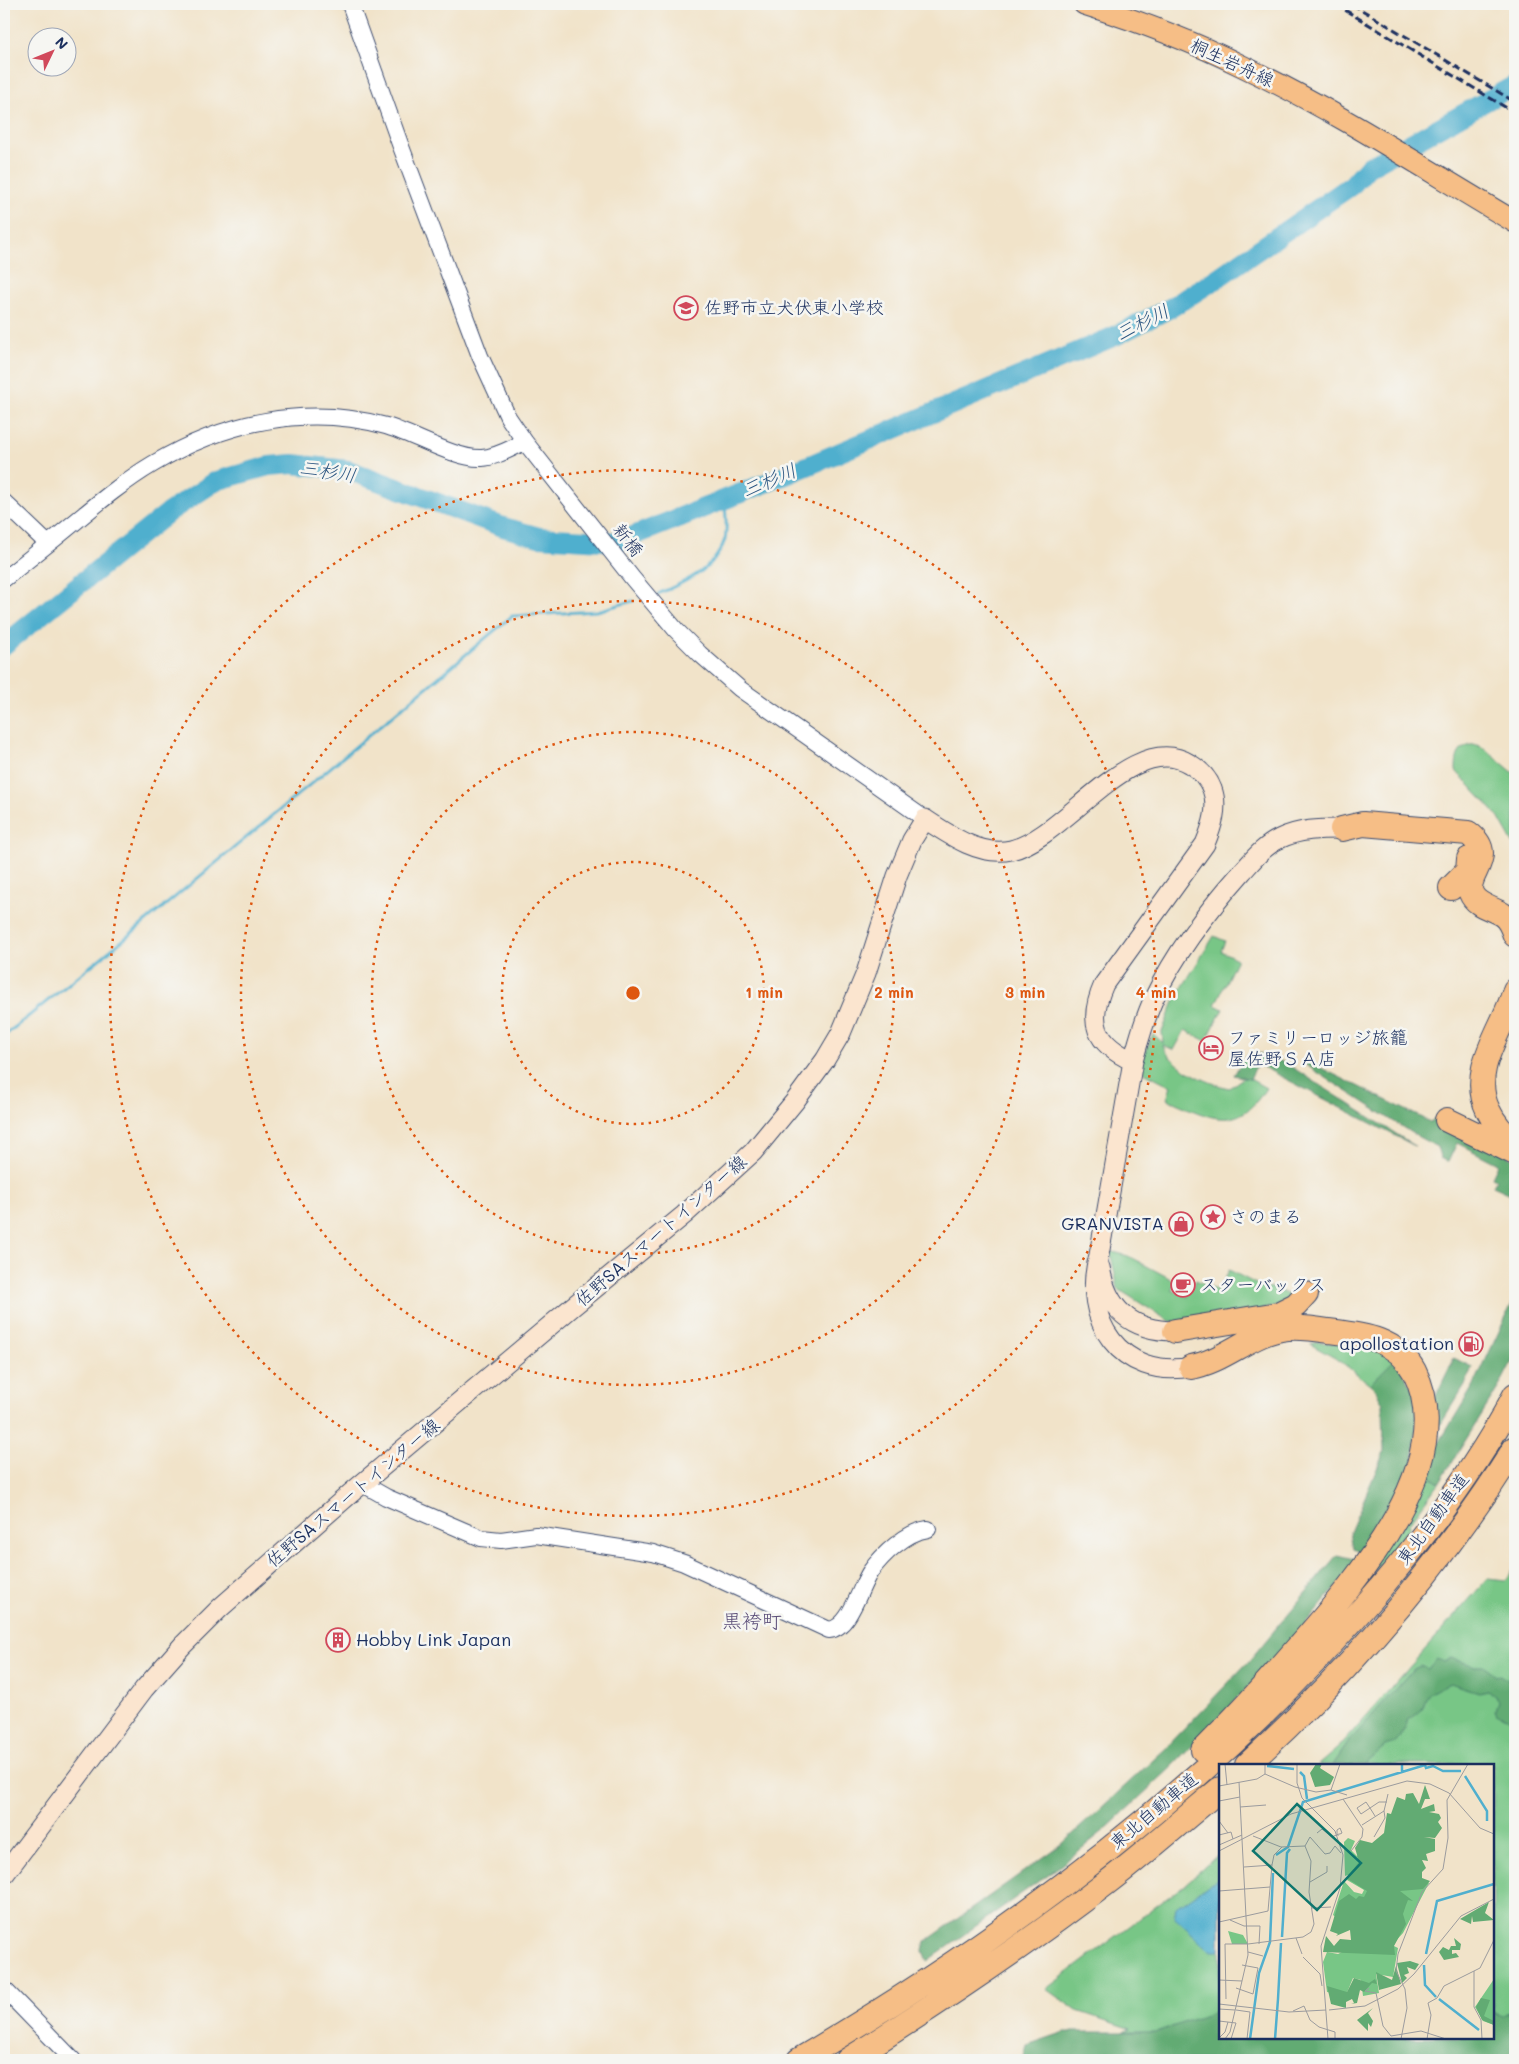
<svg xmlns="http://www.w3.org/2000/svg" width="1519" height="2064" viewBox="0 0 1519 2064" font-family="Mali,'Klee One',sans-serif">
<style>
.green{fill:#78c686;stroke:#4a7a72}
.forest{fill:#62ab73;stroke:#3e6d68}
.water{fill:#50afce;stroke:#366f96}
.lines{fill:none;stroke-linecap:round;stroke-linejoin:round}
.stream{stroke:#50afce;stroke-width:3}
.river{stroke:#50afce;stroke-width:20}
.tertiary-casing{stroke:#3b4a6e;stroke-width:18}
.secondary-casing{stroke:#3b4a6e;stroke-width:21}
.primary-casing{stroke:#3b4a6e;stroke-width:23}
.motorway-casing{stroke:#3b4a6e;stroke-width:26}
.tertiary{stroke:#fff;stroke-width:16}
.secondary{stroke:#fbe5cf;stroke-width:19}
.primary{stroke:#f6be86;stroke-width:21}
.motorway{stroke:#f6be86;stroke-width:24}
.rail{stroke:#1b2f5e;stroke-width:3;stroke-dasharray:8 4;stroke-linecap:butt}
.ring{fill:none;stroke:#de5710;stroke-width:2.5;stroke-dasharray:2.5 5}
.labels{text-anchor:middle;stroke-width:5;stroke-linejoin:round;paint-order:stroke}
.street-label{font-size:18px;fill:#1b2f5e;stroke:#f6f6f2}
.poi-label{font-size:18px;fill:#1b2f5e;stroke:#f6f6f2;text-anchor:start}
.water-label{font-size:19px;font-style:italic;fill:#2b5580;stroke:#f6f6f2}
.quarter-label{font-size:20px;fill:#5c4f79;stroke:#f6f6f2}
.inset-river{fill:none;stroke:#50afce;stroke-width:2.5}
.inset-road{fill:none;stroke:#9b9b9e;stroke-width:1}
.view{fill:#0f766e;fill-opacity:0.15;stroke:#0f766e;stroke-width:2.5}
.inset-edge{fill:none;stroke:#1b2f5e;stroke-width:2.5}
.centre{fill:#de5710;stroke:#f6f6f2;stroke-width:2.5}
.ring-label{font-size:15px;text-anchor:middle;font-weight:bold;fill:#de5710;stroke:#f6f6f2;stroke-width:5;stroke-linejoin:round;paint-order:stroke}
</style>
<rect width="100%" height="100%" fill="#f6f6f2"/>
<filter id="ink" filterUnits="userSpaceOnUse"><feTurbulence type="fractalNoise" baseFrequency=".02" numOctaves="2"/><feDisplacementMap in="SourceGraphic" scale="10" xChannelSelector="R" yChannelSelector="G"/><feConvolveMatrix kernelMatrix="1 2 1 2 8 2 1 2 1" color-interpolation-filters="sRGB"/></filter>
<filter id="wash" filterUnits="userSpaceOnUse"><feTurbulence type="fractalNoise" baseFrequency=".0096" numOctaves="4" result="noise"/><feDisplacementMap in="SourceGraphic" scale="20" xChannelSelector="R" yChannelSelector="G"/><feGaussianBlur stdDeviation="1.12" result="paint"/><feColorMatrix in="noise" values="0 0 0 0 0 0 0 0 0 0 0 0 0 0 0 0 0 1.4 0 .05"/><feComposite in="paint" operator="in"/></filter>
<g filter="url(#wash)">
<rect width="100%" height="100%" fill="#f1e3c9"/>
<!-- green -->
<path class="green" d="M1474,744l10,4 31,26v73l-18,-32 -41,-44c0,-16 2,-23 18,-27z
M1214,936l11,5 -4,10 16,8 -22,46 8,4 -17,32 -21,-11 -11,20 -11,-5c5,20 46,39 66,43l14,-10 7,1 16,9c-29,48 -58,29 -99,11l4,-13 -33,-17 15,-35 10,9 -1,-11 13,-33z
M1110,1251l18,5 47,25 -3,9 15,7 9,-17 23,11 10,-21 33,17 12,1 19,9 -19,10 -84,15 -21,-1 -51,-32z
M1317,1342l51,4 27,13 -25,25 -30,-23 -30,-17z
M1422,1471l17,12 -31,42 2,2 -70,87z
M1515,1567v493h-470l86,-31 -54,-18 -31,-22 137,-103 37,-33v185h273v-273h-175l21,-18 149,-169 18,2z"/>
<!-- forest -->
<path class="forest" d="M1254,1053l11,1 22,10 128,82 -158,-82 -7,15 -16,-4 11,-19z
M1305,1060l125,62 4,-3 81,40v37l-22,-10 3,-7 -4,-2 6,-13 -41,-21 -9,19 -8,-4 -3,-11 -24,-13 -110,-71z
M1515,1297v59l-15,29 -61,98 -17,-12 52,-86z
M1454,1358l18,9 -6,16 -36,59 1,-36z
M1395,1359l24,38 -6,67 -44,84 -81,97 -114,120 -68,64 -46,37 -133,95 -4,-10 2,-9 137,-98 102,-94 84,-88 89,-107 17,4 5,-8 -6,-3 -3,-16 34,-80 -1,-48 -7,-14 -6,-6z
M1451,1658l24,8h8l13,10 5,-2 12,9 2,-3v37l-5,2 -13,-5 -2,-5 3,-8 -10,-11 -9,2 -29,-9c-6,3 -14,6 -19,10 -12,10 0,16 -23,26l-2,7 -10,17 -11,3 -18,16 -1,3h-33l15,-22 64,-73 8,-4 7,3 10,-10 7,3z
M1515,2007v53h-492l4,-15 38,-13h92l63,-22v28h273v-27l8,5z"/>
<!-- water -->
<path class="water" d="M1220,1877v73h-10l-35,-32 2,-11z"/>
<g class="lines">
<!-- stream -->
<path class="stream" d="M658,594c26,-12 58,-24 67,-55 3,-11 0,-27 0,-39
M4,1036l134,-108 374,-312 85,-5 36,-10"/>
<!-- river -->
<path class="river" d="M4,645l165,-133 47,-31 53,-15 24,-2 55,6 155,57 36,10 79,5 168,-67 329,-139 57,-29 41,-26 139,-96 16,-18 147,-82"/>
</g>
</g>
<g filter="url(#ink)">
<g class="lines">
<!-- tertiary casing -->
<g class="tertiary-casing">
<path id="tertiary" d="M350,4l50,140 80,212 28,61 17,25 108,137 43,51 24,24 40,35 185,130
M4,502l44,42 -44,35
M48,544c34,-27 68,-58 105,-80 71,-42 152,-60 233,-38 25,7 71,34 96,32 15,-1 29,-10 43,-16
M363,1484l23,13 95,41 20,2 35,-5 117,18 31,10 145,67c21,-2 30,-41 41,-58 12,-17 36,-40 58,-43
M4,1989l69,71"/>
</g>
<!-- secondary casing -->
<g class="secondary-casing">
<path id="secondary" d="M1100,1267c7,42 31,64 75,64
M1191,1367c-70,13 -111,-47 -92,-112l34,-194c6,-22 12,-44 22,-65 21,-44 55,-88 87,-124 11,-12 22,-26 37,-33 20,-10 41,-10 63,-10
M4,1875l140,-186 38,-43 38,-38 131,-115 220,-185 113,-93 69,-63 42,-51 30,-41 16,-27 25,-60 31,-97 15,-36 13,-21c24,16 56,38 86,31 54,-12 122,-122 179,-86 10,6 18,14 22,25 7,18 0,38 -7,55l-101,140c-17,38 -9,60 29,77"/>
</g>
<!-- primary casing -->
<g class="primary-casing">
<path id="primary" d="M1084,4c54,17 108,37 158,62 95,45 183,103 273,156"/>
</g>
<!-- motorway casing -->
<g class="motorway-casing">
<path id="motorway" d="M1342,829l21,-5 105,9c31,23 -4,41 3,60 5,13 22,15 32,22 7,5 9,12 12,20
M1451,888l17,-17 1,-12
M1515,990c-11,39 -47,79 -27,120 6,13 15,24 27,32
M1447,1120l68,33
M1175,1331l103,-17 18,-9 10,-11
M1191,1367c35,-6 61,-36 97,-39 14,-1 28,1 41,3 33,4 67,7 85,40 47,91 -58,210 -114,274 -31,36 -63,71 -97,105
M1247,1765c103,-94 194,-199 268,-317
M799,2060c216,-127 422,-281 583,-474 50,-59 97,-123 133,-191
M848,2060c89,-56 177,-114 261,-179 38,-29 74,-61 111,-92"/>
</g>
<!-- tertiary -->
<use href="#tertiary" class="tertiary"/>
<!-- secondary -->
<use href="#secondary" class="secondary"/>
<!-- primary -->
<use href="#primary" class="primary"/>
<!-- motorway -->
<use href="#motorway" class="motorway"/>
<!-- rail -->
<path class="rail" d="M1335,4l180,109
M1352,4l163,98"/>
</g>
</g>
<!-- distance rings -->
<g class="ring">
<circle cx="633" cy="993" r="131"/>
<circle cx="633" cy="993" r="261"/>
<circle cx="633" cy="993" r="392"/>
<circle cx="633" cy="993" r="523"/>
</g>
<!-- icons -->
<defs>
<g id="school-ring" transform="scale(1.25)"><circle r="9.5" fill="#f6f6f2" stroke="#d1495b" stroke-width="1.5"/><path d="M0-5L7-2L0 1L-7-2ZM-4 1L0 2.5L4 1V4Q0 6-4 4Z" fill="#d1495b"/></g>
<g id="hotel-ring" transform="scale(1.25)"><circle r="9.5" fill="#f6f6f2" stroke="#d1495b" stroke-width="1.5"/><path d="M-6-4.5h1.5V1H6V5H4.5V3h-9V5H-6ZM-4 0a1.8 1.8 0 1 1 3.6 0ZM.5 0V-2.5h3Q6-2.5 6 0Z" fill="#d1495b"/></g>
<g id="sight-ring" transform="scale(1.25)"><circle r="9.5" fill="#f6f6f2" stroke="#d1495b" stroke-width="1.5"/><path d="M0-6L1.8-2.2L6-1.7L2.9 1.2L3.7 5.4L0 3.3L-3.7 5.4L-2.9 1.2L-6-1.7L-1.8-2.2Z" fill="#d1495b"/></g>
<g id="shop-ring" transform="scale(1.25)"><circle r="9.5" fill="#f6f6f2" stroke="#d1495b" stroke-width="1.5"/><path d="M-5-2.5h2.3a2.7 3.5 0 0 1 5.4 0H5L5.5 6h-11ZM-1.5-2.5h3a1.5 2.3 0 0 0-3 0Z" fill="#d1495b"/></g>
<g id="cafe-ring" transform="scale(1.25)"><circle r="9.5" fill="#f6f6f2" stroke="#d1495b" stroke-width="1.5"/><path d="M-5.5-4.5H6V0H3Q3 3.5 0 3.5H-2.5Q-5.5 3.5-5.5 0ZM3-3.2v2h1.7v-2ZM-6 4.5H4V6H-6Z" fill="#d1495b"/></g>
<g id="fuel-ring" transform="scale(1.25)"><circle r="9.5" fill="#f6f6f2" stroke="#d1495b" stroke-width="1.5"/><path d="M-5.5-6h7V0h2V4h1.3V-2.5L3-4.5l.8-.8L6-3V5H2.5V1h-1V6h-7ZM-4.2-4.7v3.2H.2V-4.7Z" fill="#d1495b"/></g>
<g id="building-ring" transform="scale(1.25)"><circle r="9.5" fill="#f6f6f2" stroke="#d1495b" stroke-width="1.5"/><path d="M-4-6H4V6H1V3H-1V6H-4ZM-2.5-4.3h1.7v1.8h-1.7ZM.8-4.3h1.7v1.8H.8ZM-2.5-1h1.7V.8h-1.7ZM.8-1h1.7V.8H.8Z" fill="#d1495b"/></g>
</defs>
<g fill-rule="evenodd">
<use href="#school-ring" x="686" y="308"/>
<use href="#hotel-ring" x="1211" y="1048"/>
<use href="#sight-ring" x="1213" y="1217"/>
<use href="#shop-ring" x="1181" y="1224"/>
<use href="#cafe-ring" x="1183" y="1285"/>
<use href="#fuel-ring" x="1471" y="1344"/>
<use href="#building-ring" x="338" y="1640"/>
</g>
<g class="labels">
<!-- street labels -->
<g class="street-label">
<text transform="translate(1232 63) rotate(25)" y="6">桐生岩舟線</text>
<text transform="translate(628 540) rotate(52)" y="6">新橋</text>
<text transform="translate(661 1231) rotate(-41)" y="6">佐野SAスマートインター線</text>
<text transform="translate(353 1493) rotate(-40)" y="6">佐野SAスマートインター線</text>
<text transform="translate(1433 1519) rotate(-54)" y="6">東北自動車道</text>
<text transform="translate(1154 1811) rotate(-40)" y="6">東北自動車道</text>
</g>
<!-- poi labels -->
<g class="poi-label">
<text x="704" y="314">佐野市立犬伏東小学校</text>
<text x="1228" y="1044">ファミリーロッジ旅籠<tspan x="1228" dy="21">屋佐野ＳＡ店</tspan></text>
<text x="1230" y="1223">さのまる</text>
<text x="1164" y="1230" text-anchor="end">GRANVISTA</text>
<text x="1200" y="1291">スターバックス</text>
<text x="1454" y="1350" text-anchor="end">apollostation</text>
<text x="356" y="1646">Hobby Link Japan</text>
</g>
<!-- water labels -->
<g class="water-label">
<text transform="translate(1142 322) rotate(-27)" y="7">三杉川</text>
<text transform="translate(328 471) rotate(9)" y="7">三杉川</text>
<text transform="translate(769 480) rotate(-23)" y="7">三杉川</text>
</g>
<!-- quarter labels -->
<g class="quarter-label">
<text x="752" y="1628">黒袴町</text>
</g>
</g>
<!-- overview -->
<g transform="translate(1219 1764)">
<rect width="275" height="275" fill="#f1e3c9"/>
<path d="M129,74l7,3 -4,9 6,6h18l54,27 -26,50 -11,12 6,3 -5,29 -17,-3 3,19 -16,3 -2,-16 -8,-2 -7,17 -19,-3 -4,-30 4,-10 11,2 12,-6 7,-14 -24,-19 11,-34 10,11 8,2 2,-4 -17,-10 1,-5 -3,1 -1,-34zM9,167l15,4 5,9h-16zM275,215v46l-11,-4 -8,-14z" fill="#78c686"/>
<path d="M97,0h6l-2,4 14,9 -4,8 -15,2 -5,-14zM206,21l5,14h-5l-4,10 13,-5 1,7 -6,1 10,2 2,4 -3,4 4,6 -7,10 -11,-1 11,2v12l-9,3 2,7 -6,-1 4,8 -4,4v6l8,3 -7,8 -23,2 13,10 -5,-1 -2,5 -3,9 3,10 -12,22 1,9 -72,-3 3,-16 8,10 6,-7 11,1 -1,-10 -14,6 2,-2 -8,-3 9,-30 10,-7 7,5 3,-3 5,1 3,-6 -21,-13 13,-16 -4,-14 5,-8 12,3 12,-10 3,-20 4,1 6,-17 8,3 1,-6 7,-1 6,11zM270,138l-4,11 9,7 -21,2 -1,-6 -1,8 -11,-5zM235,174l7,6 -1,6h-8v4l4,-1 3,4 -15,3 -5,-8 4,-5 6,3 2,-4h5zM191,197l9,3 -4,6 -8,-3 2,6 -5,2 3,3 -5,5 -5,-20zM177,202l5,18 -22,6 -3,-18 16,8zM135,214l15,5 6,-4 2,5 -5,-1 -8,9 -4,-2 -3,13 -6,1 3,-1 -2,-4 -6,3v6l-15,-4 -4,-18 20,6zM262,234l9,2 -6,16 10,5v4l-12,-5 -6,-13zM154,244l-5,5 5,8 -2,6 -3,-4v8l-11,-11z" fill="#62ab73"/>
<path class="inset-river" d="M48,2l27,3M81,8l4,4 3,23M183,8l23,-7 1,3 7,-2 10,5h18M246,12l22,35v10M57,91l12,-8 15,-45 99,-30v-8M63,173l5,-84 3,-4M207,190l11,-53 57,-17M205,201l1,20 11,12M59,235l3,-56M220,235l40,31M31,275l9,-66 11,-31 3,-69M56,275l3,-40"/>
<path class="inset-road" d="M6,0l2,21M78,0v19l5,15 33,33 8,24 -3,33 -19,58 7,93M251,0h21M46,10l30,13 21,5 15,-2 16,5M0,22l38,-7 8,-5v-10M112,26l9,-26M124,35l20,30 -1,8 -11,14M0,37l21,-4M21,43l26,-2M156,52l-5,-8 -4,-6 -9,6 4,6 18,-12h8M0,57l9,12M143,61l22,-14 4,-17M98,69l5,-4 10,8 2,-1 5,-2h1l2,-1 -2,-5 -3,2v4l1,1v1M0,71l12,-3 2,7M34,72l28,11 24,-1M155,73l11,-19 -1,-7M0,81l23,-10M0,87l72,-37 116,-33 23,3 19,9 31,35 14,6M111,89l5,-7 6,7M53,101l2,-10 8,-8M91,118l17,-10v-6M0,127l51,-4M93,144l19,-1M11,156l14,6h16l-1,18M0,158l49,-11 4,-46 -28,2M77,174l6,16M29,180l55,-7 8,-5 3,-8 -5,-32 2,-31 -6,-15 5,-9 15,17 5,-1M29,188l15,4M84,193l17,17 2,12M255,207v36l7,13 1,19M0,216l23,1 6,-26 -9,-173M17,224l17,6 5,-26 -16,-3M150,224l-4,3 11,2 7,33 8,10 30,-5 25,8M7,235l-1,-55h23M0,240l70,8 37,-2M0,245l16,1M17,246l14,2 -3,27M110,246l36,-4 33,-17 16,-15 47,-58 33,-17M74,247l11,-5 6,14 9,7 16,5v7M0,257l17,2 -5,16M0,274l6,-6 3,-10M6,275l5,-7 12,-51M182,275l6,-31 -2,-19 -9,-18 2,-17 24,-62 21,-23 5,-31 -1,-38 21,-36M208,275l4,-24 -3,-12 9,-5 7,-12 36,-18 14,-28"/>
<path class="view" d="M78,40l64,59 -44,47 -64,-59z"/>
<rect width="275" height="275" class="inset-edge"/>
</g>
<circle cx="633" cy="993" r="8" class="centre"/>
<g class="ring-label">
<text x="764" y="998">1 min</text>
<text x="894" y="998">2 min</text>
<text x="1025" y="998">3 min</text>
<text x="1156" y="998">4 min</text>
</g>
<!-- margin -->
<rect width="1519" height="2064" fill="none" stroke="#f6f6f2" stroke-width="20"/>
<!-- north arrow -->
<g transform="translate(52 52) rotate(47)"><circle r="24" fill="#f6f6f2" stroke="#9ea6b7"/>
<path d="M0-4L9 19L0 12L-9 19Z" fill="#d1495b"/>
<text y="-8" font-size="14" font-weight="bold" text-anchor="middle" fill="#1b2f5e">N</text>
</g>
</svg>
